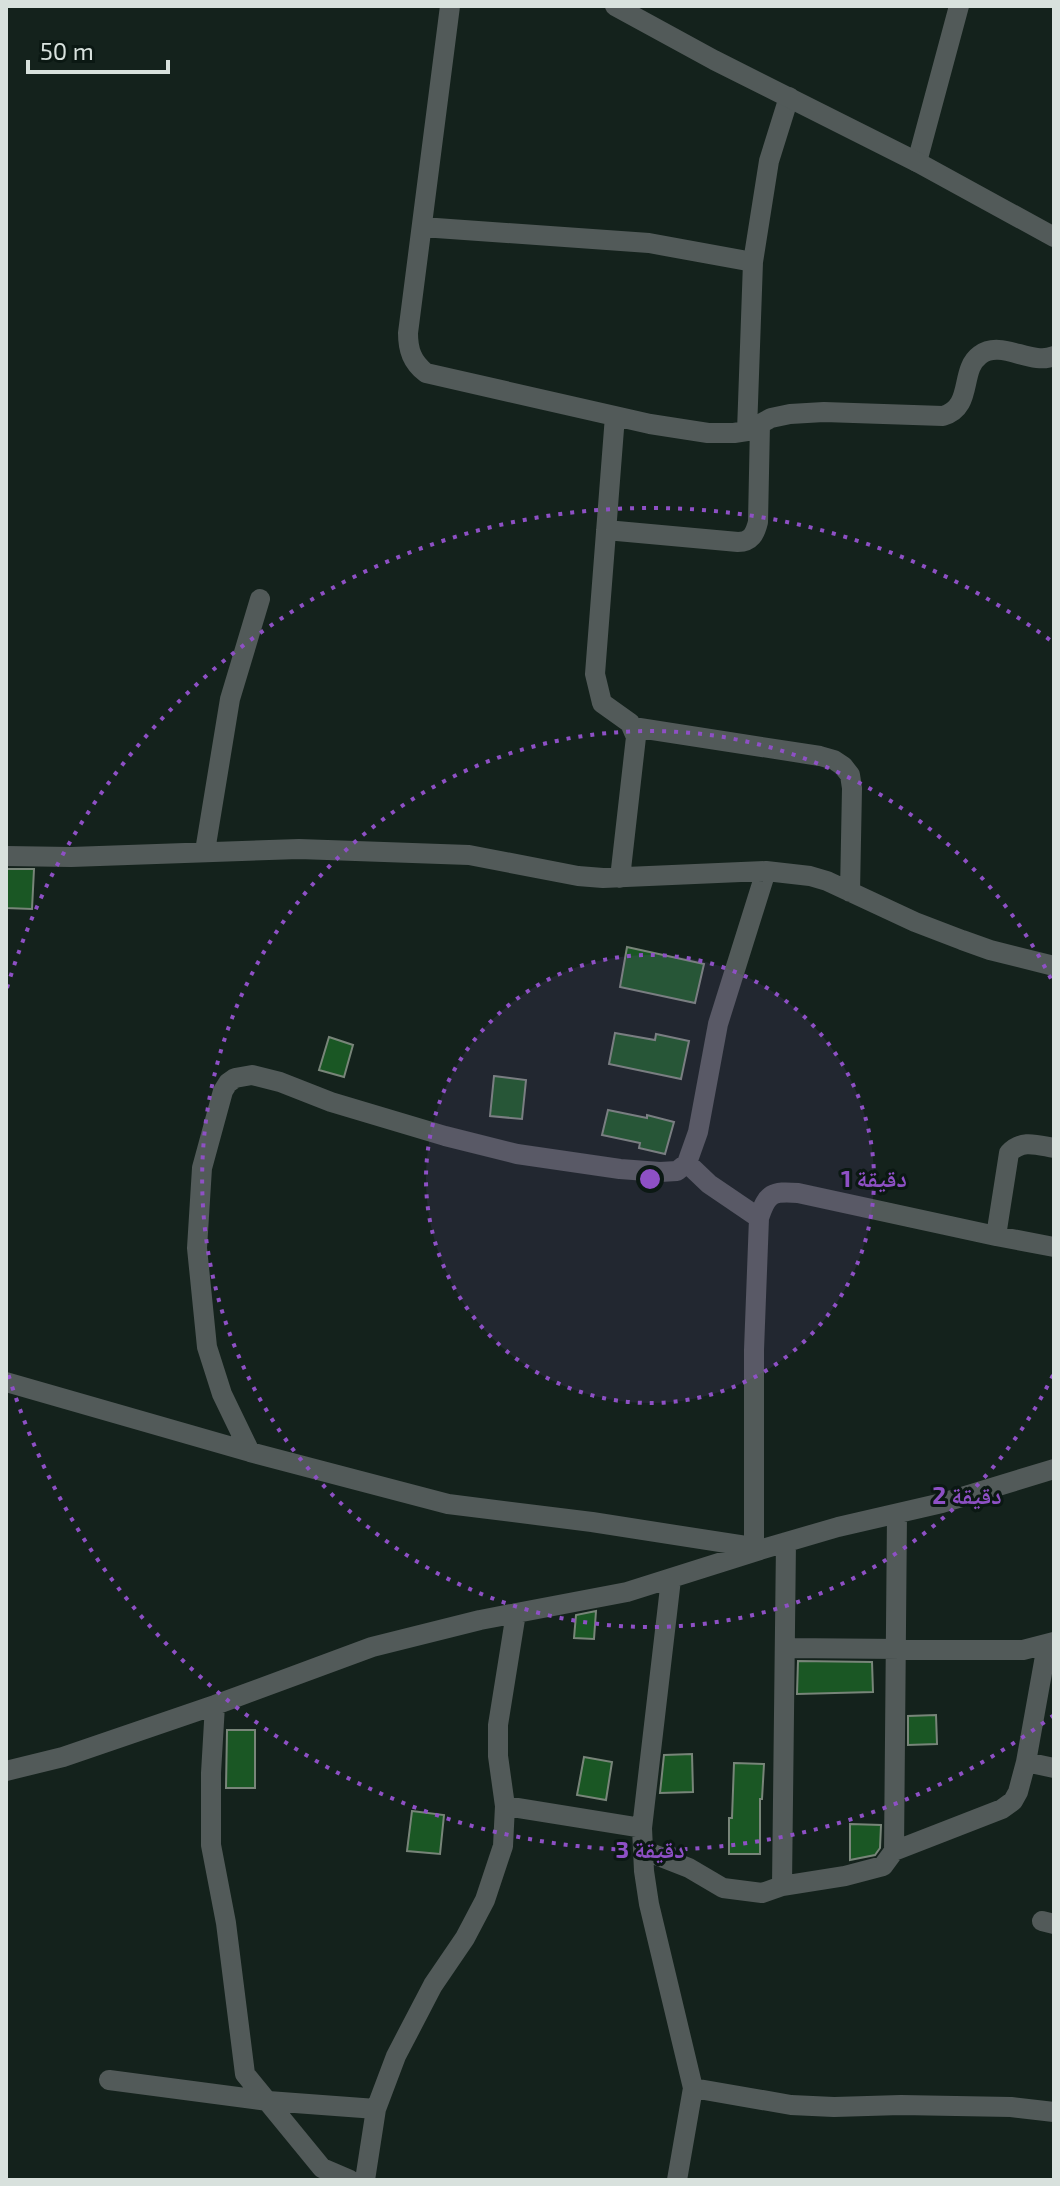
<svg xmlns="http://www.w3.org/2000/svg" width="1060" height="2186" viewBox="0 0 1060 2186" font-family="'Exo 2','Noto Naskh Arabic',sans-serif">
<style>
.building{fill:#1a5724;stroke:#788579;stroke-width:2}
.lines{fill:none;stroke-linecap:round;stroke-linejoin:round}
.minor{stroke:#525a59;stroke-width:20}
.tertiary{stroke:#525a59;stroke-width:20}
.ring{fill:none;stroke:#8e50c5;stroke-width:4;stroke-dasharray:4 8}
.centre{fill:#8e50c5;stroke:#0b1813;stroke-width:4}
.ring-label{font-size:24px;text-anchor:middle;font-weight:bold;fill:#8e50c5;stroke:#0b1813;stroke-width:6;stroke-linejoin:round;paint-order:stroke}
</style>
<rect width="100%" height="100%" fill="#14221c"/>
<!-- building -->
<path class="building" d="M6,869h28l-2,40 -26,-1z
M627,947l77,17 -9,39 -75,-16z
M615,1033l40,7 1,-6 33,7 -8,38 -72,-15z
M329,1037l24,8 -9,32 -25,-7z
M494,1076l32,4 -4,39 -32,-3z
M608,1110l39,8v-3l27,7 -9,32 -26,-6 1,-5 -38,-8z
M596,1611l-2,28 -20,-1 2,-23z
M798,1661l74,1 1,30 -76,2z
M936,1715l1,29 -29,1v-29z
M227,1730h28v58h-29z
M692,1754l1,38 -33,1 4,-38z
M584,1757l28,5 -6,38 -29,-5z
M734,1763l30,1 -2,35h-2v55h-31v-36h3z
M412,1811l32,4 -4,39 -33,-3z
M850,1824l31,1 -1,23 -5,7 -25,5z"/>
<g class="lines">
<!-- minor -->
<path class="minor" d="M450,6l-42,327c0,17 4,29 18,40l224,51 58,9h26l13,-2 24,-13 19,-4 34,-2 119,4c31,-9 16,-46 37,-61 21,-16 51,11 74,1
M917,162l42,-156
M422,227l227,16 104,19
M615,416l-20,258 7,29 28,20 6,14 -16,141
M747,431l6,-169 16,-101 20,-64
M606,530l132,12c13,0 17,-8 20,-20l2,-98
M633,727l187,29 14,4 9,6 7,9 2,13 -2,104
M205,851l25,-152 30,-100
M6,856l65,1 228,-8 170,6 109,21 25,2 163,-7 44,5 17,5 88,41 47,18 28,10 64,16
M687,1163l22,21 50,34
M996,1236l58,11
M6,1382l244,70 198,52 144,18 167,26
M250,1452l-28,-58 -15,-47 -10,-99 5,-80 21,-77 5,-8 7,-5 17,-3 28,7 51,20 114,34 72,18 103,15 40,3 17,-1 10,-8 11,-31 20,-108 48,-153
M754,1547v-197l5,-132c8,-25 13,-27 39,-25l198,43 13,-83c13,-14 28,-8 45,-5
M671,1579l-29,249 2,43 5,33 44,184 -16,92
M785,1648l238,2 31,-8
M215,1705l-4,68v72l15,78 19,151 77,94 28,12
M1026,1762l28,6
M6,1771l57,-14 152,-52 157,-58 108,-27 147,-28 136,-43 75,-22 104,-24 112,-34
M505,1806l137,22
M643,1850l46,18 34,20 39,5 20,-7 4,-344
M894,1851l108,-42 11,-8 5,-9 8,-30 21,-117
M782,1886l63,-10 38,-10 11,-15 3,-337
M1042,1921l12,3
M109,2080l159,21 108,8
M693,2088l98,17 43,2 67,-2 110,2 43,5
M365,2180l11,-71 20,-53 37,-71 32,-47 20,-38 18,-54 2,-40 -7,-50v-31l18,-112"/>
<!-- tertiary -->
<path class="tertiary" d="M615,6l99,54 203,102 137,75"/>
</g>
<!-- distance rings -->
<circle cx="650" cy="1179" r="224" fill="#8e50c5" fill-opacity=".12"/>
<g class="ring">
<circle cx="650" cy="1179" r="224"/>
<path d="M1053 1375A448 448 0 1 1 1053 983"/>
<path d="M1054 1715A671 671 0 0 1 7 1370M7 988A671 671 0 0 1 1054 643"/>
</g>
<circle cx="650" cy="1179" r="12" class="centre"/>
<g class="ring-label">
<text x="874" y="1187">1 دقيقة</text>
<text x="967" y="1504">2 دقيقة</text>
<text x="650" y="1858">3 دقيقة</text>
</g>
<!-- border -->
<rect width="1060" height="2186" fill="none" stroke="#d8e1dd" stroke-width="16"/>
<!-- scale -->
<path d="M28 60v12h140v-12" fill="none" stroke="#d8e1dd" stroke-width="4"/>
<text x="40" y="60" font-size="24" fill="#d8e1dd" stroke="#0b1813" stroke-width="6" paint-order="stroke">50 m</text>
</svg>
